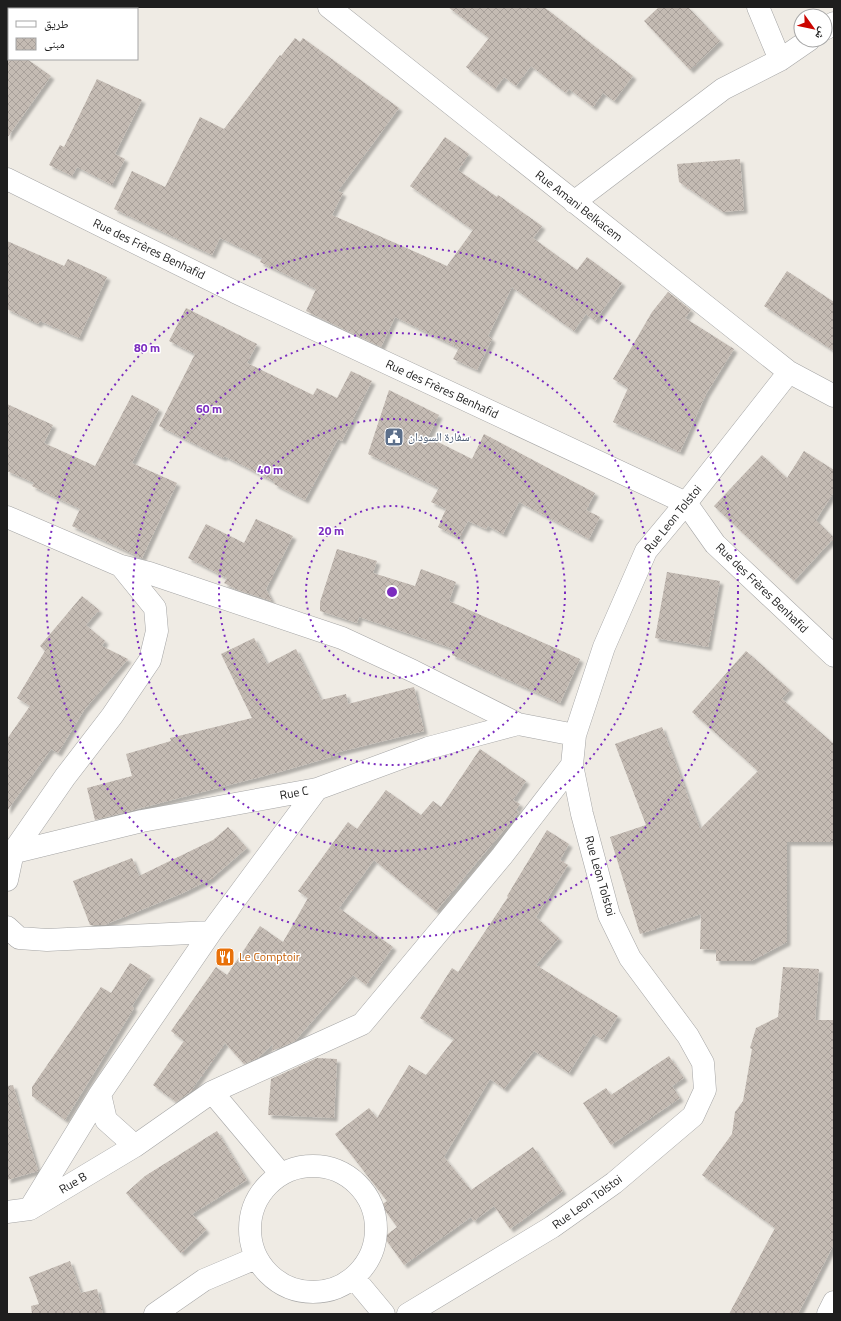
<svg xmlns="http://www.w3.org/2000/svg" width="841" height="1321" viewBox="0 0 841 1321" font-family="'Titillium Web','Noto Naskh Arabic',sans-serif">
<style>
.building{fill:url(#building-cross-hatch);filter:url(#shadow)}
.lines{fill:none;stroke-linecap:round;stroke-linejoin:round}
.minor-casing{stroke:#a5a5a5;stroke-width:23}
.minor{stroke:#fff;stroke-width:22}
.ring{fill:none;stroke:#7b2cbf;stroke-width:2;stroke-dasharray:2 4}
.labels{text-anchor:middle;stroke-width:3;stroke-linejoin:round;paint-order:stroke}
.street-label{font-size:12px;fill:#1e1e1e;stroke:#fff}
.service-label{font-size:12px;fill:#4e5e75;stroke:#fff;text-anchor:start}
.food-label{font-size:12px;fill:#c56008;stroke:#fff;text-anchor:start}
.centre{fill:#7b2cbf;stroke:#fff;stroke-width:2}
.ring-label{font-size:12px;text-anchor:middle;font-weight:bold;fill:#7b2cbf;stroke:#fff;stroke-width:3;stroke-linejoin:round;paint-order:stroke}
</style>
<defs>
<pattern id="building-cross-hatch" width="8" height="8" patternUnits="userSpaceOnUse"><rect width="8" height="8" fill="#c4bbb3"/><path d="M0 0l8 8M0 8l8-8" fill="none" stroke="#a8a09a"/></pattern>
<filter id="shadow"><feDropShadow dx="3.5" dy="3.5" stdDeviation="1" flood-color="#0004"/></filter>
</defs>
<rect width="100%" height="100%" fill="#efebe4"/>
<!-- building -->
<path class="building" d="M448,7h96l89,69 -19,25 -11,-8 -10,14 -24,-18 -3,4 -35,-27 -15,20 -12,-9 -9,12 -29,-22 23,-29z
M659,7h29l32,34 -30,29 -46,-49z
M295,38l5,4 3,-4 96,70 -61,83 5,2 -11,22 115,51 26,-36 -63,-44 35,-49 24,17 -11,16 39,27 1,-2 44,31 -9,12 44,32 10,-13 35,26 -27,38 -9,-7 -12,17 -62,-44 -24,49 4,3 -15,31 -24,-11 6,-11 -64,-31 -14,30 -75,-36 10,-22 -56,-27 2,-4 -42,-20 -8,17 -98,-46 18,-38 33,16 35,-70 24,12 56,-74 1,1z
M7,59h20l24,17 -44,62z
M97,79l45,21 -27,54 10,5 -13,26 -35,-18 -5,9 -23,-11 11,-20 4,2z
M740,159l4,51 -21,2 -44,-30 -2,-18z
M7,241l57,25 4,-7 39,18 -28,61 -39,-17 -2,3 -31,-15z
M787,271l47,31v49l-70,-45z
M668,292l23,18 -6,8 49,31 -28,45 -26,58 -67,-30 15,-34 -15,-9 39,-67z
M186,308l71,36 -10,19 66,32 4,-7 20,10 14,-27 21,10 -30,60 -4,-2 -33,61 -31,-16 1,-2 -27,-14 -24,-12 -1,2 -64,-32 36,-72 -26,-13z
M389,390l50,25 -11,22 44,22 12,-25 111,59 -9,17 14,7 -11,22 -70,-37 -16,32 -15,-8 -2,3 -18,-8 -9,17 -21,-11 8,-18 -15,-7 8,-14 -71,-34z
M132,395l27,14 -27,54 45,20 -35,75 -70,-32 8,-17 -48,-23 2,-3 -27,-12v-67l46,21 -9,18 51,23z
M804,451l30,19v22l-18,28 18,18 -40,43 -80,-75 48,-51 25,23z
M256,519l37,17 -27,53 6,12 -34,-11 -14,-7 3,-5 -39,-20 18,-34 38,19z
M337,549l40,12 -4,12 42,13 6,-17 35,13 -7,19 131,58 -20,44 -108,-48 2,-6 -95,-32 -2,6 -37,-12v-9z
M667,572l53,9 -12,66 -53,-9z
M82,596l17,14 -13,15 19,16 -3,5 26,13 -44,51 -26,43 -7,-4 -44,62v-72l23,-33 -13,-8 28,-47 -5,-5z
M254,638l13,26 29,-15 25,51 25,-6 2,10 66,-17 10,44 -89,22 3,2 -55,16 -188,49 -8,-32 45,-12 -6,-22 45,-13 -1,-3 82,-20 -31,-64z
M746,651l44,39 -8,9 52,45v98h-47v100l-36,19h-35v-11l-16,-1 1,-35 -61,20 -30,-97 36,-12 -31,-81 47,-17 38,102 58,-58 -66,-59z
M480,749l46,32 -13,19 7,4 -4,6 3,2 -83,99 -62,-51 -35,48 54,39 -27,38 -13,-10 -58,66 -23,10 1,-7 -14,13 -15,7 -19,-21 -35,49 -14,10 -23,-17 31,-44 -13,-10 45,-64 11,8 33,-49 23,16 25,-44 -10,-7 50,-69 9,7 29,-39 35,25 12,-14 8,6z
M228,827l19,21 -36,31 -28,14 -79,32h-14l-17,-44 59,-23 7,18 74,-36z
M547,830l22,14 -9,16 8,5 -32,52 23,21 -23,27 82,51 -15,24 -10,-6 -24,39 -35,-22 -30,38 -14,-10 -46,78 27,33 62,-43 30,44 -53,38 -16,-23 -20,15 -3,-4 -67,48 -20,-28 13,-10 -16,-22 6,-4 -52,-67 34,-26 8,10 32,-53 17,10 28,-36 -34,-21 32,-50 6,4 50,-75 -1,-1z
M130,963l21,13 -19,30 2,2 -69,112 -33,-24v-9l69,-100 10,6z
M783,967l36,2 -4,51h19v224l-36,70h-69l46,-86 -73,-53 30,-41 3,-22 8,-11 9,-52 -2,-1 6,-20 22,-11z
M669,1056l15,22 -12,8 8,12 -69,47 -28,-42 23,-15 5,7z
M317,1058l20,1 -3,59 -66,-3 3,-36z
M13,1085l25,86 -31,9v-94z
M217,1131l30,49 -55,34 14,16 -25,23 -55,-60 19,-17z
M70,1261l11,32 16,-4 6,25h-71l-1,-8 8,-2 -10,-27z"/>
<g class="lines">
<!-- minor casing -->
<g class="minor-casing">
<path id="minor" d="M329,7l460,365 45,24
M758,7l22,53
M825,29l9,-6
M7,179l228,113 451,211 29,41 119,112
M574,202l149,-113 57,-29 29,-20
M7,517l114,49 28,7 193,65 71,33 105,53
M7,854l135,-33 175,-32 111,-41 90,-24 57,11
M7,880l6,-28 52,-75 47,-61 38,-56 7,-29 -2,-23 -34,-42
M7,927l12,11 28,2 164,-8
M212,1092l69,82
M100,1094l6,26 29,26
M250 1229a63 63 0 1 1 126 0a63 63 0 1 1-126 0Z
M32,1205l68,-111 111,-162 106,-143
M7,1212l23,-3 105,-63 77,-54 150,-68 140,-168 70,-91
M354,1278l30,36
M155,1314l49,-34 52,-22
M408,1314l144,-87 62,-44 79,-67 12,-26 -2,-27 -15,-27 -58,-78 -21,-43 -27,-101 -10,-49 3,-30 29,-88 42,-96 40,-48 103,-131
M828,1314l6,-12"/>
</g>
<!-- minor -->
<use href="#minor" class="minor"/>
</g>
<!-- distance rings -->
<g class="ring">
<circle cx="392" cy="592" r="86"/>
<circle cx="392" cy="592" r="173"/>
<circle cx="392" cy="592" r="259"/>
<circle cx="392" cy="592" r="346"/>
</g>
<!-- icons -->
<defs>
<g id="civic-square" transform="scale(1)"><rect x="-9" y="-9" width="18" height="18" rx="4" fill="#5c6f8a" stroke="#fff"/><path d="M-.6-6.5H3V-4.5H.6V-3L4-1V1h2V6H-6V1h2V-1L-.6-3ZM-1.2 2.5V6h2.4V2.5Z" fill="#fff"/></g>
<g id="restaurant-square" transform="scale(1)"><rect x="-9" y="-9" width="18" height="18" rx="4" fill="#e8710a" stroke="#fff"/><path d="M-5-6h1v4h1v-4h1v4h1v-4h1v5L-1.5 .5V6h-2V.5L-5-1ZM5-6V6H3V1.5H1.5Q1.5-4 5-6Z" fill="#fff"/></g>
</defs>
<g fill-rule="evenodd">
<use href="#civic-square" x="394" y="437"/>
<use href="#restaurant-square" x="225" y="957"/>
</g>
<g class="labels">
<!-- street labels -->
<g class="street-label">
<text transform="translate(579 206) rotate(38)" y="4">Rue Amani Belkacem</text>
<text transform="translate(149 249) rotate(26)" y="4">Rue des Frères Benhafid</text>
<text transform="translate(442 389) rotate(25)" y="4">Rue des Frères Benhafid</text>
<text transform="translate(673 519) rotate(-51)" y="4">Rue Leon Tolstoi</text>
<text transform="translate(762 588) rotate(44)" y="4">Rue des Frères Benhafid</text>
<text transform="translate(294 793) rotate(-10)" y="4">Rue C</text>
<text transform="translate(600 876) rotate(74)" y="4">Rue Leon Tolstoi</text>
<text transform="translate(73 1183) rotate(-31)" y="4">Rue B</text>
<text transform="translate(587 1202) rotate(-36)" y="4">Rue Leon Tolstoi</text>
</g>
<!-- service labels -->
<g class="service-label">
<text x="408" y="441">سفارة السودان</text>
</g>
<!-- food labels -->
<g class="food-label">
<text x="239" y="961">Le Comptoir</text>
</g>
</g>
<circle cx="392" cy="592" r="6" class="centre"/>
<g class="ring-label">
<text x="147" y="352">80 m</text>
<text x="209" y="413">60 m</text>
<text x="270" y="474">40 m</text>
<text x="331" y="535">20 m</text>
</g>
<!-- border -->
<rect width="841" height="1321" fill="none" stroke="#1e1e1e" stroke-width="16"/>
<!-- legend -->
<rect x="8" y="8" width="130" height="52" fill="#ffffff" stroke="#a5a5a5"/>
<rect x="16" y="21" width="20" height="6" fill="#ffffff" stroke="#a5a5a5"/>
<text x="44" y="28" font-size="12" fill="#1e1e1e">طريق</text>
<rect x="16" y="38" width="20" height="12" fill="url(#building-cross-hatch)" stroke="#a5a5a5"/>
<text x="44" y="48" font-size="12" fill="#1e1e1e">مبنى</text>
<!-- north arrow -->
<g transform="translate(813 28) rotate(123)"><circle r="19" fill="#ffffff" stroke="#a5a5a5"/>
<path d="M0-3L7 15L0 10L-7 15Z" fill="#cb0500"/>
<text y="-6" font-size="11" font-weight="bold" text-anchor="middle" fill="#1e1e1e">ش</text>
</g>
</svg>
